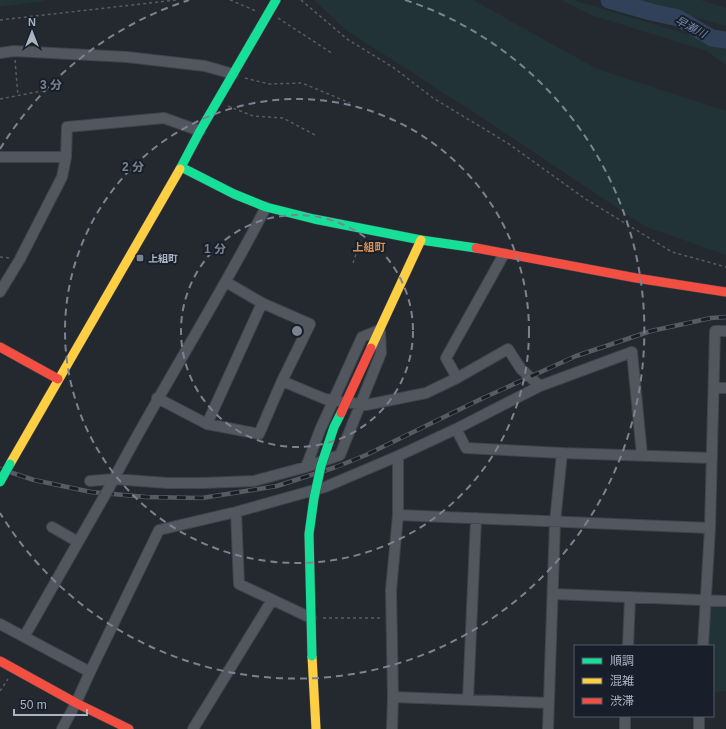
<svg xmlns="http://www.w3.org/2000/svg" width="726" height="729" viewBox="0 0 726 729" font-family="Helvetica,'Noto Sans JP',sans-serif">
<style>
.green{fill:#213337}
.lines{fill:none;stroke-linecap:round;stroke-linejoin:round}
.river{stroke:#304159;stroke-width:17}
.street-casing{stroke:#404349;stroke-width:12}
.fast-casing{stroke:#404349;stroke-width:10}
.slow-casing{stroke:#404349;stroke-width:10}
.jam-casing{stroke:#404349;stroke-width:10}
.path{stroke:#565c62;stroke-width:1.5;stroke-dasharray:3 3;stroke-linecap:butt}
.street{stroke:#52575f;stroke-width:10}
.fast{stroke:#16e098;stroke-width:9}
.slow{stroke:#ffcf43;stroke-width:9}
.jam{stroke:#f24e42;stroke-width:9}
.rail-casing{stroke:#575b62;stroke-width:4.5}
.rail{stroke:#181f2a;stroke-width:3;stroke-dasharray:9;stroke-linecap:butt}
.street-bridge-casing{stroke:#404349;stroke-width:12;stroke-linecap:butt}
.fast-bridge-casing{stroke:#404349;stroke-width:10;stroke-linecap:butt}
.jam-bridge-casing{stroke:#404349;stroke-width:10;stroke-linecap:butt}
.street-bridge{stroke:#52575f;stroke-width:10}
.fast-bridge{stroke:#16e098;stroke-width:9}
.jam-bridge{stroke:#f24e42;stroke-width:9}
.ring{fill:none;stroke:#7c8390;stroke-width:2;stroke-dasharray:7 5}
.poi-dot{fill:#7c8390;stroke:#181f2a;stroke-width:1.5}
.labels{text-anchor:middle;stroke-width:4;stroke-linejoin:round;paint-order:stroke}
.poi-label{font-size:10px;font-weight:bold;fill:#abb4c3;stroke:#181f2a;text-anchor:start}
.water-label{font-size:11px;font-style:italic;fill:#738aad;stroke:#181f2a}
.neighbourhood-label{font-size:11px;font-weight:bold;fill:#d49156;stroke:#181f2a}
.centre{fill:#7c8390;stroke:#181f2a;stroke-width:2}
.ring-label{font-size:12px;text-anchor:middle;font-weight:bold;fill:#7c8390;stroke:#181f2a;stroke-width:4;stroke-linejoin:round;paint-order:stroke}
</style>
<rect width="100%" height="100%" fill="#242930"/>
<!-- green -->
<path class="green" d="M0,0h48l-48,7z
M314,0h159l124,69 129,42v144l-82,-29 -160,-107 -138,-89z
M561,0h12l153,46v19l-19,-14 -116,-36z
M633,0h68l25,8v18z
M709,605l17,1v85l-13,1v-46h-5z"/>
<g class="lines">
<!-- river -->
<path class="river" d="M609,0l42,12 27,6 34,20 14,2"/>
<!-- street casing -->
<g class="street-casing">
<path id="street" d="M0,53l14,-2 113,6 78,9 28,8
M0,157h66
M504,254l-58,104 11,20 51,-29 13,20 19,17
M0,292l20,-33 42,-82 4,-20 1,-30 97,-9 36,13
M379,330l-17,7 -42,93 -14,37 34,-12 41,-102 -1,-21
M282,381l43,18 41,6 60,-12 31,-15
M714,388h12
M157,398l50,26 52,10 23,-53 28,-57 -48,-21 -36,-21
M207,424l55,-121
M456,429l10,19 96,5 150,5
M90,481l24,-2 53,4h37l50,-2 52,-14
M109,488c49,-95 108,-185 157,-281
M236,512l3,72 72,34
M398,515l312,13
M52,527l26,15
M553,594l173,7
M0,624l90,48
M24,637l65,-114
M628,646l2,-49
M703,646l7,-118 5,-197h11
M393,697l156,6
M468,699l8,-181
M62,729l14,-26 14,-31 69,-142 77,-18 89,-25 73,-31 58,-27 84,-43 92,-34 10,103
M193,729l79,-129
M392,729l1,-32 -2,-107 7,-75v-59
M548,729l7,-207 7,-69
M625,729v-13
M699,729v-13"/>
</g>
<!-- fast casing -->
<g class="fast-casing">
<path id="fast" d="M181,167l53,27 32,13 48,12 107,21 55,8
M180,169l20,-38 76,-131"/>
</g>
<!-- slow casing -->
<g class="slow-casing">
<path id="slow" d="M371,348l50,-108
M10,464l170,-295
M312,656l4,73"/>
</g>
<!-- jam casing -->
<g class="jam-casing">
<path id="jam" d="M476,248l160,30 90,14
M0,347l58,32
M0,661l76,42 53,26"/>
</g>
<!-- path -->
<path class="path" d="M230,0l26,11
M301,0l46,39 47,29 39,30 76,46 75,54 88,54 54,15
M278,18l55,36
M0,20l176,-20
M15,60l3,36
M245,78l24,6 33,-1 48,20
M0,99l47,-9
M228,106l25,10 30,2 32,17
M0,257l10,1
M353,263l8,-23
M323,618h58
M0,691l8,-12"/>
<!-- street -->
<use href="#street" class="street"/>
<!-- fast -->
<use href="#fast" class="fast"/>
<!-- slow -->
<use href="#slow" class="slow"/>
<!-- jam -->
<use href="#jam" class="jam"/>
<!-- rail casing -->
<g class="rail-casing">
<path id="rail" d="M0,469l34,11 57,12 55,5 56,1 75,-12 59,-19 30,-12 115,-56 95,-43 75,-25 60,-13 15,-1"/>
</g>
<!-- rail -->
<use href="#rail" class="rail"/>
<!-- street-bridge casing -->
<g class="street-bridge-casing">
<path id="street-bridge" d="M89,523l20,-35"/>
</g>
<!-- fast-bridge casing -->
<g class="fast-bridge-casing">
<path id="fast-bridge" d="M0,482l10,-18
M312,656l-3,-122 5,-36 7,-32 13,-39 7,-14"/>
</g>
<!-- jam-bridge casing -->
<g class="jam-bridge-casing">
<path id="jam-bridge" d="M341,413l30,-65"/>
</g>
<!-- street-bridge -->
<use href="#street-bridge" class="street-bridge"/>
<!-- fast-bridge -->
<use href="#fast-bridge" class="fast-bridge"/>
<!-- jam-bridge -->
<use href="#jam-bridge" class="jam-bridge"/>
</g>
<!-- distance rings -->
<g class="ring">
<circle cx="297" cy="331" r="116"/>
<circle cx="297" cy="331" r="232"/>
<path d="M0 149A348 348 0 0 1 189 0M405 0A348 348 0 1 1 0 513"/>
</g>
<!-- markers -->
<rect class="poi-dot" x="136" y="254" width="8" height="8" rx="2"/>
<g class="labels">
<!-- poi labels -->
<g class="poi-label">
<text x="148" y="262">上組町</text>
</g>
<!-- water labels -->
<g class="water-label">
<text transform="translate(691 27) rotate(28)" y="4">早瀬川</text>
</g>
<!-- neighbourhood labels -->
<g class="neighbourhood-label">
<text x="369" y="251">上組町</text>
</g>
</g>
<circle cx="297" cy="331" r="6" class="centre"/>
<g class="ring-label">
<text x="51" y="89">3 分</text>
<text x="133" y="171">2 分</text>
<text x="215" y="253">1 分</text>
</g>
<!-- legend -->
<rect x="574" y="645" width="140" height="72" fill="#181f2a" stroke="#535b67"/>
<rect x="582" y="658" width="20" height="6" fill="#16e098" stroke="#535b67"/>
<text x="610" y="665" font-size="12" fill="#abb4c3">順調</text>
<rect x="582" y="678" width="20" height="6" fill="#ffcf43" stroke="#535b67"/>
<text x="610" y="685" font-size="12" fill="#abb4c3">混雑</text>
<rect x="582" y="698" width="20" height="6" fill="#f24e42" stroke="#535b67"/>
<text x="610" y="705" font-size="12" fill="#abb4c3">渋滞</text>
<!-- north arrow -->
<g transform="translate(32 32)" stroke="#181f2a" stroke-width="3" paint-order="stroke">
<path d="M0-3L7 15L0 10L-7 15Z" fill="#abb4c3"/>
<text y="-6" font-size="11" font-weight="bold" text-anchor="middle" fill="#abb4c3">N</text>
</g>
<!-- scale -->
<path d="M14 709v6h73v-6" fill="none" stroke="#abb4c3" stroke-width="2"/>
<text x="20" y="709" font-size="12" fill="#abb4c3" stroke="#181f2a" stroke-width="3" paint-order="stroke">50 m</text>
</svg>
